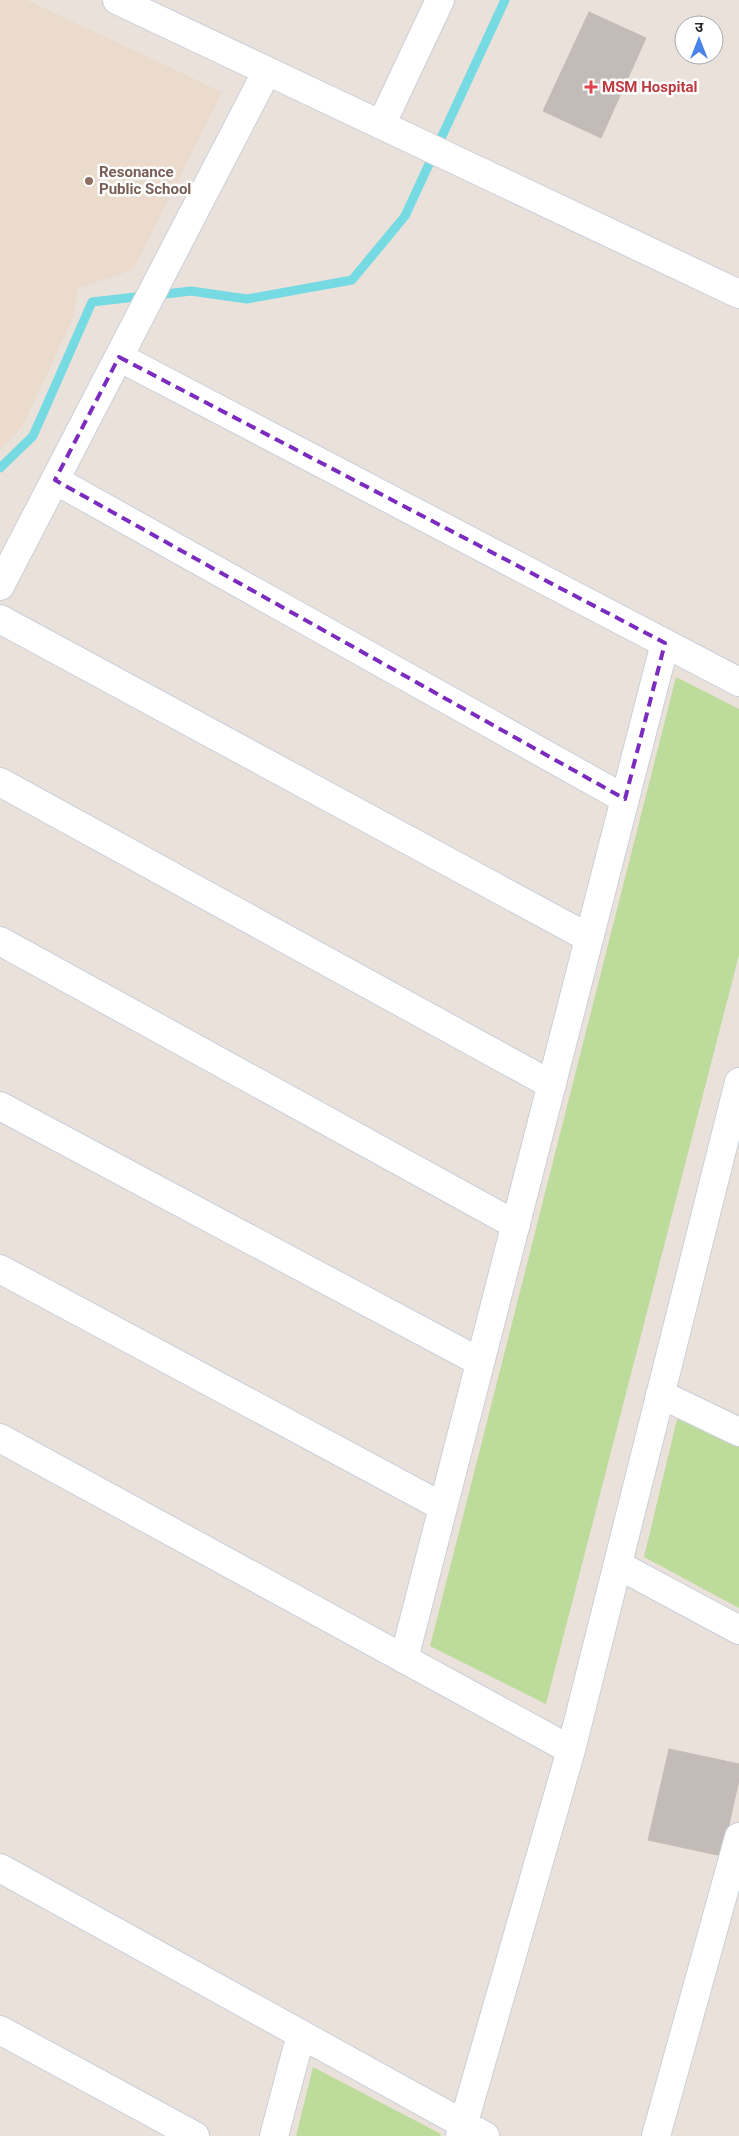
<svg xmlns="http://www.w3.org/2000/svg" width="739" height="2136" viewBox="0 0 739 2136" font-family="Roboto,'Noto Sans Devanagari',sans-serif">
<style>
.education{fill:#eadbcc}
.green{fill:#bddc9c}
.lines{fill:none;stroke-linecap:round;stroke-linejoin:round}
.stream{stroke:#76dae3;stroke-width:9}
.building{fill:#c2bbb8;stroke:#c4bcb5}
.minor-casing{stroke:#c9cfd9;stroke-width:30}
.minor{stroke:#fff;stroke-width:28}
.marked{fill:none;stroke:#7b2cbf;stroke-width:4;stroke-dasharray:10 6;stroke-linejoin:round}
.health-dot{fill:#e0444e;stroke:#fff;stroke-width:2}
.education-dot{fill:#8d6e63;stroke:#fff;stroke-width:2}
.labels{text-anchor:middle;stroke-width:5;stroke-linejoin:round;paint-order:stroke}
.health-label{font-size:15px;font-weight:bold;fill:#be3a42;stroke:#fff;text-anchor:start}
.education-label{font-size:15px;font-weight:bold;fill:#785e54;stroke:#fff;text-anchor:start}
</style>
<rect width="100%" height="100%" fill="#eae1db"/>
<!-- education -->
<path class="education" d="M0,0h27l195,92 -89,178 -55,18 -5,30 -51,109 -22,22z"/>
<!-- green -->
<path class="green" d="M676,677l63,32v246l-193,749 -116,-58z
M678,1415l61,30v163l-95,-51z
M313,2067l128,67 -1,2h-144z"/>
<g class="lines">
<!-- stream -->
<path class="stream" d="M157,295l34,-4 56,8 105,-19 53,-64 100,-216
M0,468l33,-32 59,-134 52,-6"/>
</g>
<!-- building -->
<path class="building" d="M589,12l57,26 -45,100 -58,-27z
M669,1749l70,15v16l-17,76 -74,-16z"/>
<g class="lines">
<!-- minor casing -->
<g class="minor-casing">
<path id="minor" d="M117,0l622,294
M381,125l59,-125
M119,357l620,325
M55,480l570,319
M0,586l267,-515
M0,619l589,319
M0,782l552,303
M0,941l516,284
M0,1106l480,256
M0,1269l443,238
M660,1394l79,38
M0,1438l571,312
M618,1565l121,65
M404,1659l261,-1016
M0,1868l485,268
M0,2030l195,106
M274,2136l27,-102
M460,2136l111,-386 168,-668
M656,2136l83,-299"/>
</g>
<!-- minor -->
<use href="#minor" class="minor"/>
</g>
<!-- marked area -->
<path class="marked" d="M119,357l546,286 -40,156 -570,-319z"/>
<!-- markers -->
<path class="health-dot" d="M588.5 79.5h5v5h5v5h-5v5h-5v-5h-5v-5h5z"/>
<circle class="education-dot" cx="89" cy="181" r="5"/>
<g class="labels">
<!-- health labels -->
<g class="health-label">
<text x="602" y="92">MSM Hospital</text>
</g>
<!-- education labels -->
<g class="education-label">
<text x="99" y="177">Resonance<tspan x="99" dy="17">Public School</tspan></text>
</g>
</g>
<!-- north arrow -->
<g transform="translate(699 40)"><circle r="24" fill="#ffffff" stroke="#a9a9a9"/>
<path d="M0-4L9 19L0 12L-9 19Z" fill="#4883ea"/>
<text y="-8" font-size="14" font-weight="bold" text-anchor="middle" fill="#282828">उ</text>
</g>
</svg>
